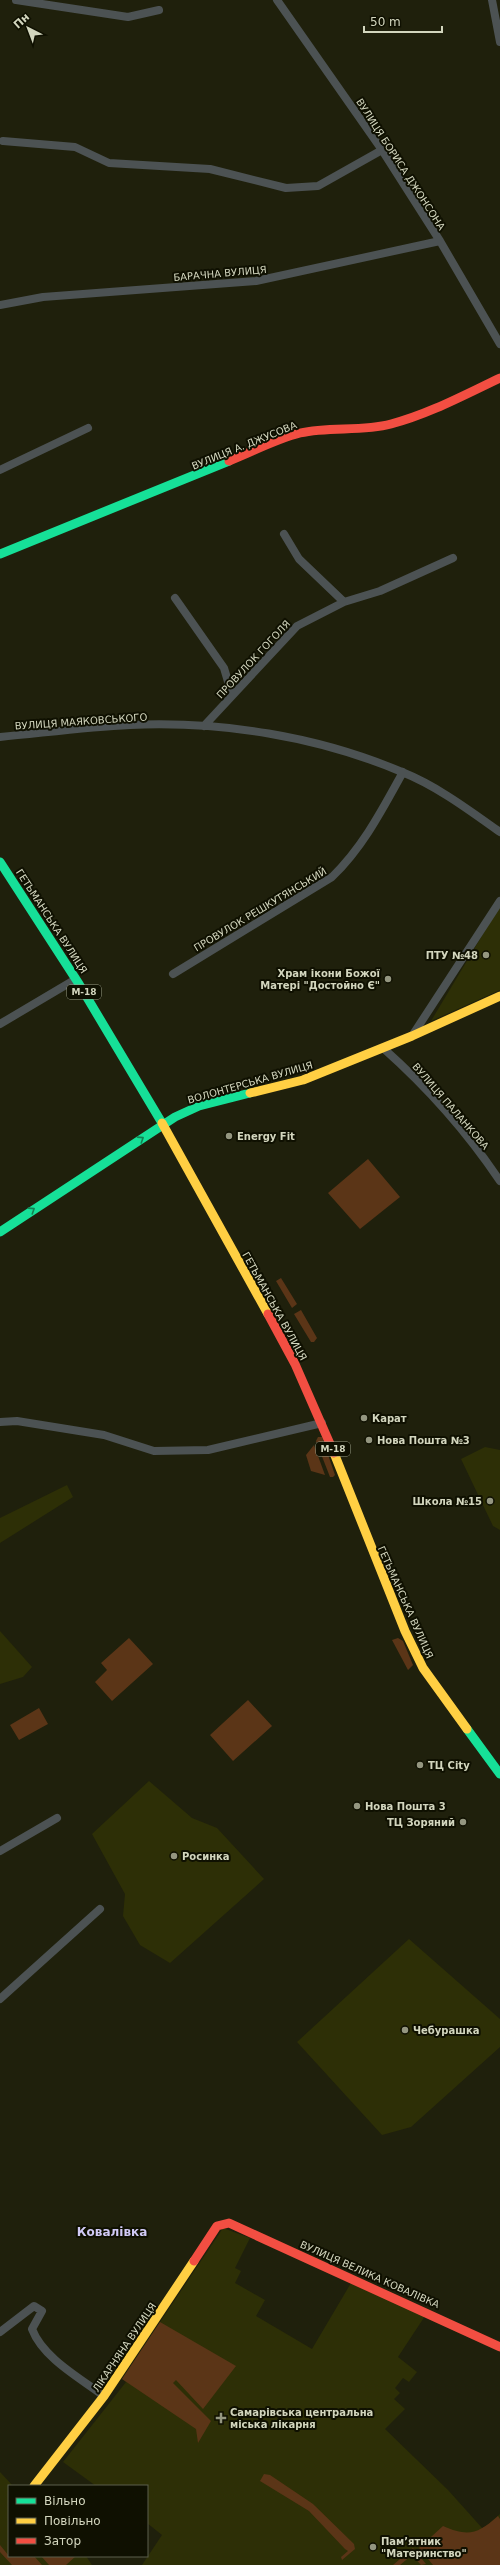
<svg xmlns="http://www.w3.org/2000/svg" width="500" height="2565" viewBox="0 0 500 2565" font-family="'DejaVu Sans',sans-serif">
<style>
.built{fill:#2d2f06}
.green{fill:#5b3517}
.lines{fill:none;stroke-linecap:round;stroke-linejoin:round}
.street{stroke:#4c5253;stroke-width:8}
.fast{stroke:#16e098;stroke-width:9}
.slow{stroke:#ffcf43;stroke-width:9}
.jam{stroke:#f24e42;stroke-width:9}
.oneway{stroke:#138254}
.poi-dot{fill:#949680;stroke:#0f1001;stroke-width:1.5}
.labels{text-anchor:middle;stroke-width:4;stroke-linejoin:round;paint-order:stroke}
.shield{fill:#0f1001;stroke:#989b85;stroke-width:1}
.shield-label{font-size:9px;font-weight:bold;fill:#d3d6be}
.street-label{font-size:10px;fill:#d3d6be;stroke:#0f1001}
.poi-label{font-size:10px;font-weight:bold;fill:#d3d6be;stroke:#0f1001;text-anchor:start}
.quarter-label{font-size:12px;font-weight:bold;fill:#d1caf6;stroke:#0f1001}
</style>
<rect width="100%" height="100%" fill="#1f200c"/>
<!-- built -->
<path class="built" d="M500,907v83l-69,31 61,-102z
M485,1447l15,3v80l-7,-4 -32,-67z
M67,1485l6,12 -73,46v-25z
M0,1631l32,36 -9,10 -23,7z
M149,1781l43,37 25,10 47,51 -94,84 -30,-18 -17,-29 2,-22 -33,-60z
M409,1939l91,80v28l-89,80 -29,8 -85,-93z
M223,2228l27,10 -15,30 6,3 -6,12 30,17 -9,16 56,33 39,-66 74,33 -27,41 19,15 -8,10 -6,-4 -8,10 5,5 -6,6 11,10 -20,20 63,61 35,39 17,-15v51h-358l20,-30 -15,-12v-37h-51l-33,-24 63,-80 -4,-3z
M0,2472l13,14h-4v70h77l6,9h-92z"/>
<!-- green -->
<path class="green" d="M368,1159l32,38 -40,32 -32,-36z
M281,1278l16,26 -5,4 -16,-27z
M301,1310l16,28 -3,4h-3l-17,-28z
M318,1437h4l13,38 -2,2h-3l-14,-36z
M314,1445l11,30 -14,-4 -5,-16z
M129,1638l24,26 -41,37 -17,-19 12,-12 -6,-7z
M398,1638l5,3 10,24 -5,5 -16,-30z
M248,1700l24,26 -39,35 -23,-26z
M39,1708l9,16 -29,16 -9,-15z
M160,2322l76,44 -33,43 -27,-29 -3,3 38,38 -13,22 -2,-14 -74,-50z
M264,2474l6,1 43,29 41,40 1,5 -13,11 -1,-3 7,-6 -3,-2 -36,-38 -49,-30z
M498,2516l2,3v46h-67l-14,-17 24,-22c25,11 35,8 55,-10z
M0,2545l9,11h25l8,9h-30l-12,-13z
M413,2548l13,16 -5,1 -9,-10 -12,10h-7z
M41,2556h35l-10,9h-17z"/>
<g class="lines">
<!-- street -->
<path class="street" d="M16,0l112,17 31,-7
M277,0l105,150 58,91 60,103
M492,0l8,42
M3,141l72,6 34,16 101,6 76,19 32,-2 64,-36
M0,305l43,-8 213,-16 184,-40
M0,470l88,-42
M284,534l15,25 45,43
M175,598l49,70 8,27
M204,726l93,-100 47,-24 36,-11 73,-33
M0,737c43,-4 86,-10 130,-12 92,-4 187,11 272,47 35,14 67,38 98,60
M173,974l159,-97c31,-30 50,-67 71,-105
M0,1024l76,-45
M412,1036l88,-135
M383,1048c44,39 84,84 117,133
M0,1422l17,-1 87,14 50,16 54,-1 114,-27
M0,1851l57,-33
M0,1999l100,-90
M0,2332l34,-26 8,5 -10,18c11,29 48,49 72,67"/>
<!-- fast -->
<path class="fast" d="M0,554l229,-93
M0,862l79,122 83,139
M0,1232l175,-115 24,-11 51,-13
M467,1729l33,45"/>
<!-- slow -->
<path class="slow" d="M250,1093l53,-13 109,-44 88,-40
M162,1123l106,191
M334,1453l71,178 18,37 44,61
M34,2486l70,-90 90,-135"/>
<!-- jam -->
<path class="jam" d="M229,461c23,-9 47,-22 71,-28 30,-7 61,-1 91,-9 38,-10 73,-29 109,-46
M268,1314l27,50 39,89
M194,2261l23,-35 12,-3 271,124"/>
</g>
<!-- one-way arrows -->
<defs><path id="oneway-chevron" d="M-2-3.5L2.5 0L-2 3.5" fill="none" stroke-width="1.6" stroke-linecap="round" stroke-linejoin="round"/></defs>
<g class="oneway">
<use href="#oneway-chevron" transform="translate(141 1139) rotate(-33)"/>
<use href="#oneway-chevron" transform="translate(32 1210) rotate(-33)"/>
</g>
<!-- markers -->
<g class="poi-dot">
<circle cx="486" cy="955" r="4"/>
<circle cx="388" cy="979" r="4"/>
<circle cx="229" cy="1136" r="4"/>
<circle cx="364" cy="1418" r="4"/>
<circle cx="369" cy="1440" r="4"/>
<circle cx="490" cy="1501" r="4"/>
<circle cx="420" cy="1765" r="4"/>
<circle cx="357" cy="1806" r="4"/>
<circle cx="463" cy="1822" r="4"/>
<circle cx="174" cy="1856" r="4"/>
<circle cx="405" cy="2030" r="4"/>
<path d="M219 2412h4v4h4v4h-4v4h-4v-4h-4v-4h4z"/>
<circle cx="373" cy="2547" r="4"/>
</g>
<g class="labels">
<!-- shield labels -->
<g class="shield">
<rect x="67" y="985" width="34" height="14" rx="3"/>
<rect x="316" y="1442" width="34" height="14" rx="3"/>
</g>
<g class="shield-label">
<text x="84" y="995">М-18</text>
<text x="333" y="1452">М-18</text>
</g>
<!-- street labels -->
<g class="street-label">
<text transform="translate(401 164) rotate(57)" y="4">ВУЛИЦЯ БОРИСА ДЖОНСОНА</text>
<text transform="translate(220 273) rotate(-5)" y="4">БАРАЧНА ВУЛИЦЯ</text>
<text transform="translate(244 445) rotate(-22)" y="4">ВУЛИЦЯ А. ДЖУСОВА</text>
<text transform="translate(253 659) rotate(-47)" y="4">ПРОВУЛОК ГОГОЛЯ</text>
<text transform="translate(81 721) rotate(-4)" y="4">ВУЛИЦЯ МАЯКОВСЬКОГО</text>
<text transform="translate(260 909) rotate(-31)" y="4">ПРОВУЛОК РЕШКУТЯНСЬКИЙ</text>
<text transform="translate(52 921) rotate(57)" y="4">ГЕТЬМАНСЬКА ВУЛИЦЯ</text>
<text transform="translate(250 1082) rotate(-16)" y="4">ВОЛОНТЕРСЬКА ВУЛИЦЯ</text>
<text transform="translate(451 1106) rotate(49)" y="4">ВУЛИЦЯ ПАЛАНКОВА</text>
<text transform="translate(275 1306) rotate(61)" y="4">ГЕТЬМАНСЬКА ВУЛИЦЯ</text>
<text transform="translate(406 1602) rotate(66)" y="4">ГЕТЬМАНСЬКА ВУЛИЦЯ</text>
<text transform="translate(370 2274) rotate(24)" y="4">ВУЛИЦЯ ВЕЛИКА КОВАЛІВКА</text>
<text transform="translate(124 2347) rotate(-56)" y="4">ЛІКАРНЯНА ВУЛИЦЯ</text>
</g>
<!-- poi labels -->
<g class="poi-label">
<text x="478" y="959" text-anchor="end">ПТУ №48</text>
<text x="380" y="977" text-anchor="end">Храм ікони Божої<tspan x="380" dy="12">Матері "Достойно Є"</tspan></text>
<text x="237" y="1140">Energy Fit</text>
<text x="372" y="1422">Карат</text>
<text x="377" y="1444">Нова Пошта №3</text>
<text x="482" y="1505" text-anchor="end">Школа №15</text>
<text x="428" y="1769">ТЦ City</text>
<text x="365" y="1810">Нова Пошта 3</text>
<text x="455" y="1826" text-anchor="end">ТЦ Зоряний</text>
<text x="182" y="1860">Росинка</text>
<text x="413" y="2034">Чебурашка</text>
<text x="230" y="2416">Самарівська центральна<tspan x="230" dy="12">міська лікарня</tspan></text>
<text x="381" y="2545">Пам’ятник<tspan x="381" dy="12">"Материнство"</tspan></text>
</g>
<!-- quarter labels -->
<g class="quarter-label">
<text x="112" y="2236">Ковалівка</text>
</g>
</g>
<!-- legend -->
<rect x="8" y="2485" width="140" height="72" fill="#0f1001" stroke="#5d5f4d"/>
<rect x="16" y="2498" width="20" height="6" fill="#16e098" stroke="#5d5f4d"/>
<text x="44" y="2505" font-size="12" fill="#d3d6be">Вільно</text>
<rect x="16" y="2518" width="20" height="6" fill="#ffcf43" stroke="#5d5f4d"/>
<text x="44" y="2525" font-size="12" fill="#d3d6be">Повільно</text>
<rect x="16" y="2538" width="20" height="6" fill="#f24e42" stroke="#5d5f4d"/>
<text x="44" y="2545" font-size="12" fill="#d3d6be">Затор</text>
<!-- north arrow -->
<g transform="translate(28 28) rotate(318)" stroke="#0f1001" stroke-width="3" paint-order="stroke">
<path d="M0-3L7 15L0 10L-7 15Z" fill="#d3d6be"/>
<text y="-6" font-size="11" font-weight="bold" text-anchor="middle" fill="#d3d6be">Пн</text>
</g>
<!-- scale -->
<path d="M364 26v6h78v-6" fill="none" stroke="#d3d6be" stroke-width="2"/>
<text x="370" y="26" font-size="12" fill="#d3d6be" stroke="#0f1001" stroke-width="3" paint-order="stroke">50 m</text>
</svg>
